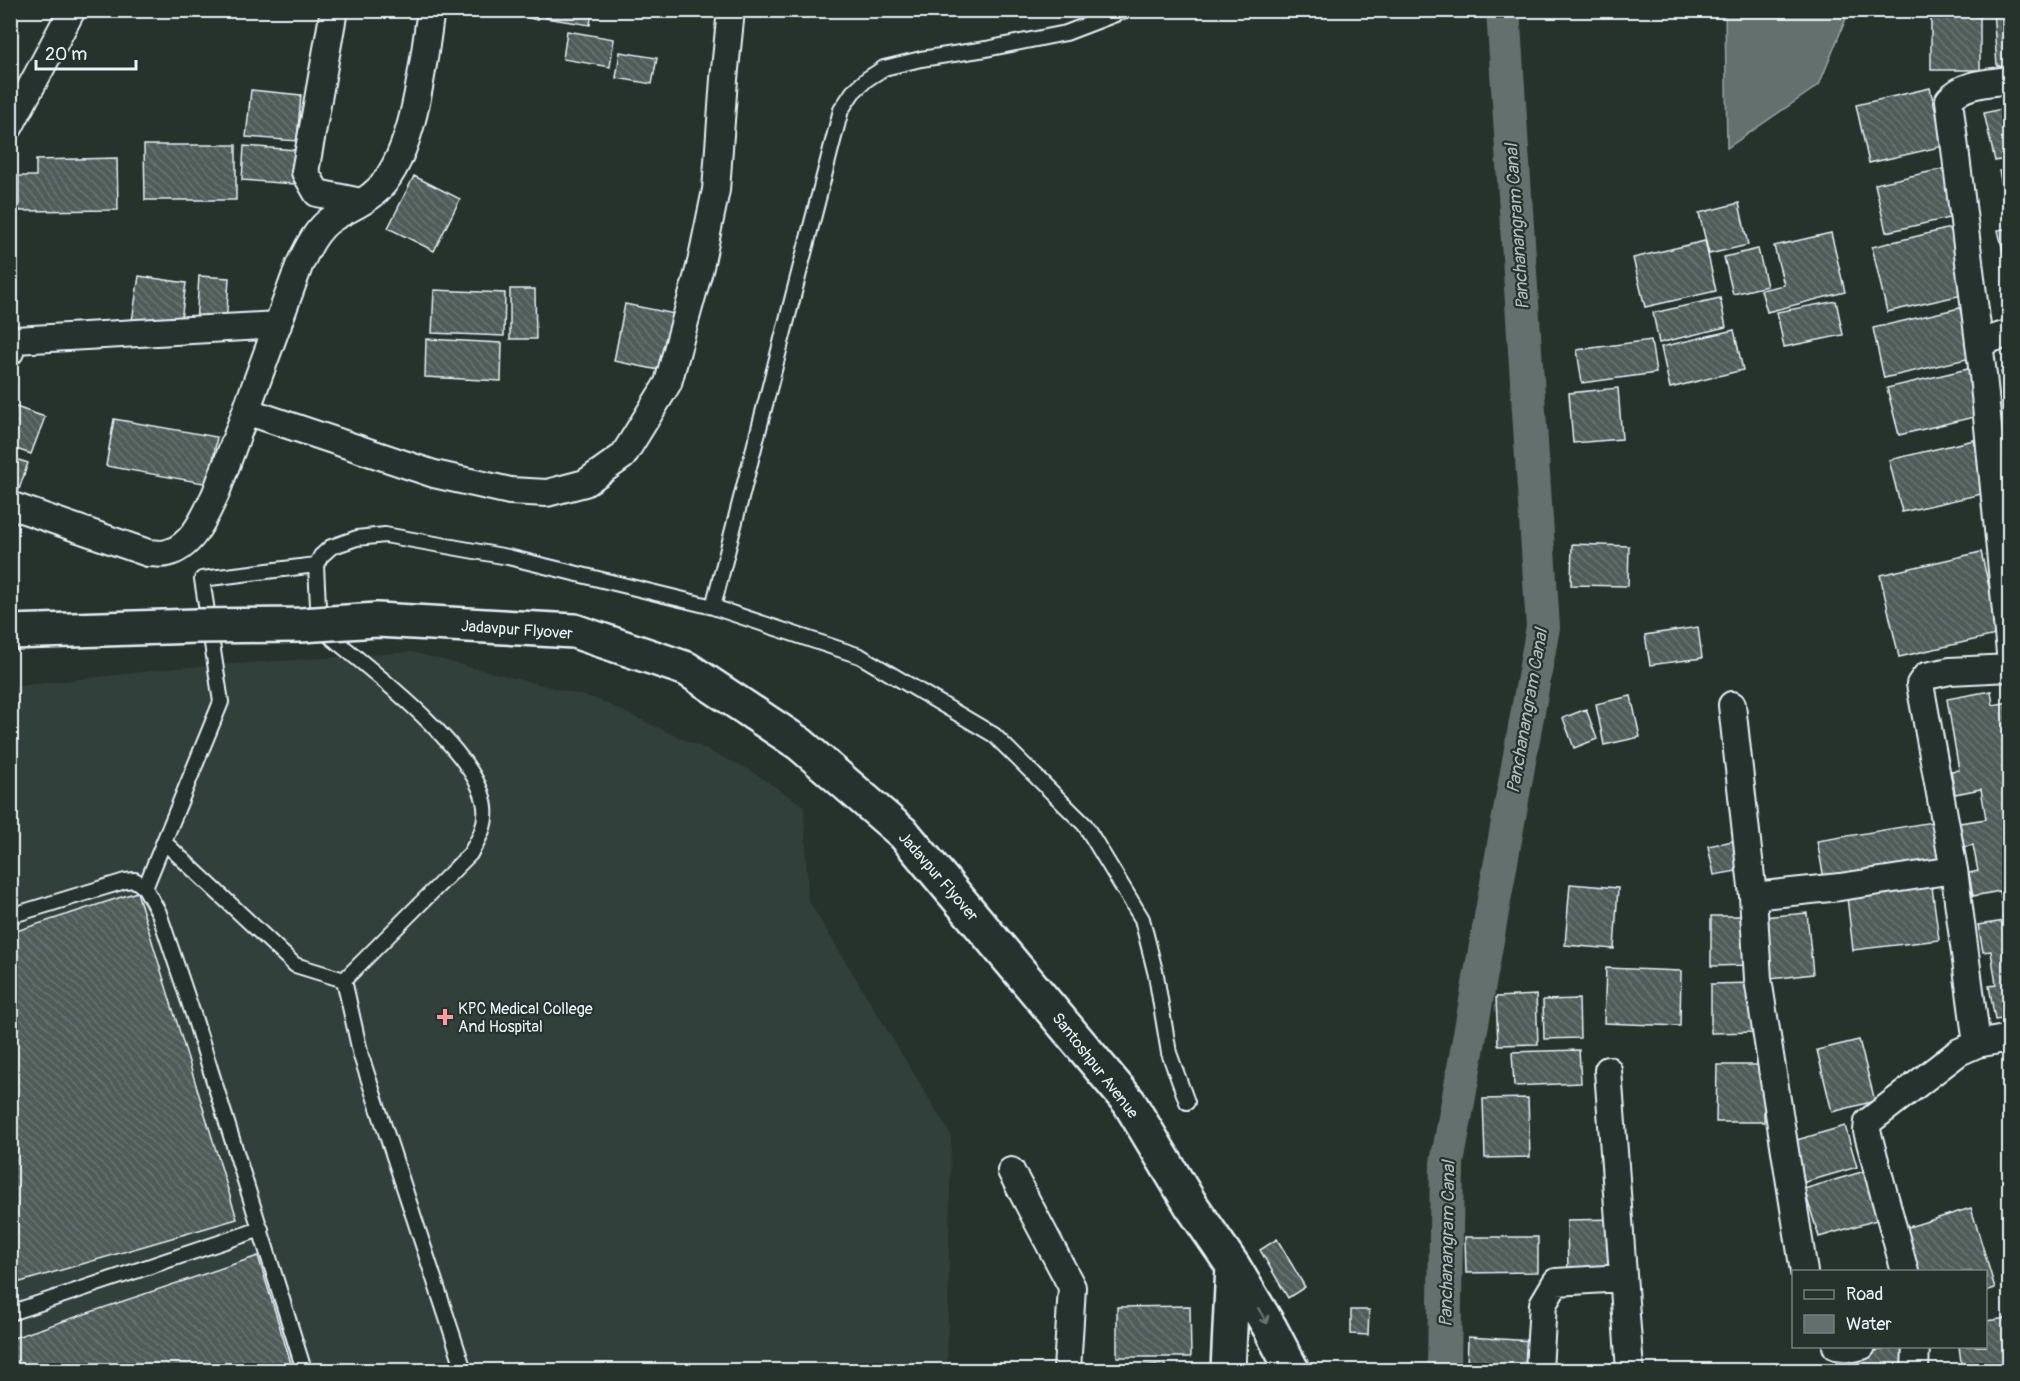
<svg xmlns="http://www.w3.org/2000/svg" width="2020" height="1381" viewBox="0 0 2020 1381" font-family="Pangolin,sans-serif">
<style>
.built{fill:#333f3a}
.water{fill:#636f6d;stroke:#98a3a5;stroke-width:1.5}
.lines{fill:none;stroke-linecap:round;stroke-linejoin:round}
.canal{stroke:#636f6d;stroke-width:34}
.building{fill:url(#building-back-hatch);stroke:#e8f1f8;stroke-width:1.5}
.lane-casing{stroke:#e8f1f8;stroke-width:18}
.street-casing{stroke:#e8f1f8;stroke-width:30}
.secondary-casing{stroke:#e8f1f8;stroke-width:38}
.lane{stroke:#26332d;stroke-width:14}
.street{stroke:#26332d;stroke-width:26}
.secondary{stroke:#26332d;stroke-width:33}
.secondary-bridge-casing{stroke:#e8f1f8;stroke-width:38;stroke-linecap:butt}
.secondary-bridge{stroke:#26332d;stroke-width:33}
.oneway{stroke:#6a7674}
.poi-dot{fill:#ff9aa2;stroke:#26332d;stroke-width:2}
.labels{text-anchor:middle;stroke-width:4.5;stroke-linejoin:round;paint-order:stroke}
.street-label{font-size:16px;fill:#e8f1f8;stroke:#26332d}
.poi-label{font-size:16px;fill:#e8f1f8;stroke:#26332d;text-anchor:start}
.water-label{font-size:18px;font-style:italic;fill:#b3bdc0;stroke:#26332d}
</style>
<defs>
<pattern id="building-back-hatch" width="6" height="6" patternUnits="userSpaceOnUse" patternTransform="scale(1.5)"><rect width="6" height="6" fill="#505c59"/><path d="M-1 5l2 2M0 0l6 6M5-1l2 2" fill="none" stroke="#697472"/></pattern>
</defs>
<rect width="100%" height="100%" fill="#26332d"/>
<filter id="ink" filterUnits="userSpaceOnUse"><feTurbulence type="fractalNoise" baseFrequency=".0167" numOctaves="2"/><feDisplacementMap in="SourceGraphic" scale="12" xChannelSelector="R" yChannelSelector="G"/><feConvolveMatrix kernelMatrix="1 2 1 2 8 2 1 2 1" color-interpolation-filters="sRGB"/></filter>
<g filter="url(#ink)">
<!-- built -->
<path class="built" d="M411,652l185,47 152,70 56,37 4,94 143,235 -4,235h-936v-683l166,-19z"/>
<!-- water -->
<path class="water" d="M1725,11h124l-30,74 -92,63z"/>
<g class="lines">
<!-- canal -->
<path class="canal" d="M1444,1370l3,-207 96,-536 -40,-617"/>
</g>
<!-- building -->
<path class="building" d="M469,10h29l-1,6z
M501,10h38l-2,10z
M547,10h45l-2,15 -44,-7z
M1931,10h49v60h-49z
M1993,10h17v55l-13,1z
M567,31l47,8 -4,28 -47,-8z
M620,52l37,6 -5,26 -36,-6z
M1930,88l14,58 -75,17 -13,-58z
M251,90l50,5 -4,46 -51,-4z
M2010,107v51l-15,3 -11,-48z
M144,145h92v55h-91z
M244,146l52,4 -2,34 -52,-4z
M117,158l1,52 -99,1v-35h17v-16z
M1947,168l11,48 -72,16 -11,-48z
M2010,169v43h-2l-9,-41z
M414,176l46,23 -26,52 -46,-23z
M1739,203l9,42 -39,9 -10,-41z
M1955,227l16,66 -84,19 -15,-65z
M2010,228v52l-12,-50z
M1831,233l14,59 -78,20 -6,-22 23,-5 -10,-39z
M1705,241l11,50 -71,16 -12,-49z
M1758,249l9,37 -34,8 -9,-37z
M139,276l47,7 -6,44 -48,-6z
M199,276l30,2 -3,48 -30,-2z
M510,289h25l1,50h-26z
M434,290l71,3 -1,43 -72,-3z
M1720,298l6,29 -67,16 -6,-30z
M1836,301l7,34 -59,12 -7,-35z
M625,304l50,10 -11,57 -50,-10z
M1960,308l11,50 -87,20 -11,-50z
M1734,330l9,40 -73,18 -9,-41z
M426,339l76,4 -1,38 -76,-4z
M1651,340l5,33 -74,10 -5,-33z
M1972,368l10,47 -83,20 -12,-47z
M2010,370v37l-9,-35z
M1618,388l4,51 -49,4 -4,-50z
M10,405l35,12 -14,37 -21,-7z
M114,419l103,18 -8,47 -103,-18z
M1974,440l12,53 -84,19 -13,-52z
M10,457l18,6 -12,35 -6,-2z
M1572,544l57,2 -1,40 -57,-1z
M1981,552l19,82 -101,23 -19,-82z
M1698,627l4,31 -52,7 -5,-30z
M1991,691l2,14 17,-3v316l-15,2 -6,-34 7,-1 -5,-34 -8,1 -5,-27 27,-4 -5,-30 -27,5 -4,-23 9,-2 -5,-26 -9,2 -4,-24 26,-4 -5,-30 -26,5 -4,-23 8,-1 -12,-71z
M1631,696l9,41 -36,8 -8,-41z
M1586,709l11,30 -23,9 -11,-30z
M1938,821l7,43 -120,20 -8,-43z
M1738,840l5,30 -29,5 -6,-29z
M1570,884l48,4 -4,61 -49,-4z
M1932,887l7,53 -86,10 -6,-53z
M137,892l100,327 -227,66v-352z
M1807,913l6,61 -43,5 -7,-62z
M1711,916h39l1,49 -40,1z
M1606,968l75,3 -1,55 -76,-3z
M1756,983l1,49 -46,1v-49z
M1536,995l2,49 -40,1 -2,-48z
M1579,999l1,39 -36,1 -1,-39z
M1859,1040l16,61 -43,11 -15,-62z
M1579,1050l2,33 -67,3 -2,-34z
M1717,1065h47v57h-48z
M1528,1098l2,59 -45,1 -2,-59z
M1845,1126l12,41 -55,16 -12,-41z
M1865,1171l15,48 -61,18 -15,-48z
M1971,1208l24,80 -9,3v-19h-72l-12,-43z
M1617,1219l1,53 -50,1 -1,-53z
M1465,1237h73v35l-72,1z
M1277,1239l28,48 -17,11 -28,-48z
M258,1256l35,114h-283v-31z
M1190,1306l1,51h-74v-50z
M1351,1310h18l-1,25 -17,-1z
M2007,1318l3,24v28h-48l-3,-24h27v-25z
M1468,1337l66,4 -2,29h-65z
M1903,1346l4,24h-46l-3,-16z
M1165,1364v6h-64v-1z"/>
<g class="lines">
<!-- lane casing -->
<g class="lane-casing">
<path id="lane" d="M713,607l147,49 134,79 91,90 57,94 14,56 13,78 18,49
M164,842l131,123 49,15 126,-126c9,-15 17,-29 15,-47 -6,-57 -122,-143 -166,-180l-3,-62 5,-9 10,-9 26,-9 28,-3 123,22 205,50 128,-497 12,-18 14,-13 17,-11 37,-9 65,-10 80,-16 60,-23
M145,888l76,-186 -19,-123 114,-14
M10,916l115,-35 10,-1 10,8 14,25 35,104 110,353
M344,980l17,76 103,314
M10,1313l251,-84"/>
</g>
<!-- street casing -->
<g class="street-casing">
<path id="street" d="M334,10l-29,162 12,21 44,9
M2010,80c-22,3 -47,3 -61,20l34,275 27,278
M10,126l62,-116
M1979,343l31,-10
M10,352l5,-12 263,-15
M246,411l188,63 76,17 37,2 38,-10 38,-27 45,-73 32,-116 16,-77 8,-111 7,-69
M10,505l138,48c6,0 13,2 19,0 26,-6 39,-39 49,-60l83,-227c8,-17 17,-37 34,-48 12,-8 27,-13 39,-23 43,-33 51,-134 59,-185
M1732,705l21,191 5,83 46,293
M1753,896l87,-9 114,-17
M1977,1044l-23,-174 -34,-186 6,-8 24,-5 60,-3
M1608,1070l22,300
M1011,1171l61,116 -5,83
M1905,1272l-38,-141 1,-9 91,-70 18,-8 33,-6
M1836,1346l18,2 8,-2
M1539,1370l4,-66 13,-22 67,-4
M1915,1370l1,-24"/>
</g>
<!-- secondary casing -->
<g class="secondary-casing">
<path id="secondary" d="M904,834l225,268 62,103 42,61 37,62 22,42
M1228,1370l5,-104"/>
</g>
<!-- lane -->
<use href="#lane" class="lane"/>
<!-- street -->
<use href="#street" class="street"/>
<!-- secondary -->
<use href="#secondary" class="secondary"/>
<!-- secondary-bridge casing -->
<g class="secondary-bridge-casing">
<path id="secondary-bridge" d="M10,632l186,-6 105,-1 76,-5 197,11 113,38 113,75 104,90"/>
</g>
<!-- secondary-bridge -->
<use href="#secondary-bridge" class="secondary-bridge"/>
</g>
<!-- one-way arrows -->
<defs><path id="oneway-shaft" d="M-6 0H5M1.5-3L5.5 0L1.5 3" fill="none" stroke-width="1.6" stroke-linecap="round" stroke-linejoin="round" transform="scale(1.5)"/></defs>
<use class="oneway" href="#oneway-shaft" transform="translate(1263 1316) rotate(59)"/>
</g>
<!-- markers -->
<path class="poi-dot" d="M442 1008h6v6h6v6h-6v6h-6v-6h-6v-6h6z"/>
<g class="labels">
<!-- street labels -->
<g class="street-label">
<text transform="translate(517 629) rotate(4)" y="6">Jadavpur Flyover</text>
<text transform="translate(939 876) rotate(49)" y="6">Jadavpur Flyover</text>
<text transform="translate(1096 1065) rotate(52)" y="6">Santoshpur Avenue</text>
</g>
<!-- poi labels -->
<g class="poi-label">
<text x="458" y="1014">KPC Medical College<tspan x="458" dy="18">And Hospital</tspan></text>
</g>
<!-- water labels -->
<g class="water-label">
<text transform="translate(1517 227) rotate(-94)" y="6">Panchanangram Canal</text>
<text transform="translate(1527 711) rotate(-80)" y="6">Panchanangram Canal</text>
<text transform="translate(1447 1244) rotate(-89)" y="6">Panchanangram Canal</text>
</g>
</g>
<!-- margin -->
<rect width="2020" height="1381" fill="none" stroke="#26332d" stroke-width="36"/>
<rect x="18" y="18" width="1984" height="1345" fill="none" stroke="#e8f1f8" stroke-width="2" filter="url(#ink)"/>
<!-- legend -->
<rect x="1792" y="1270" width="195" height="78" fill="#26332d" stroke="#747f7e" stroke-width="1.5"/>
<rect x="1804" y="1290" width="30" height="9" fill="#26332d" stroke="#747f7e" stroke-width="1.5"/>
<text x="1846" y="1300" font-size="18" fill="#e8f1f8">Road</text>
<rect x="1804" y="1315" width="30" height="18" fill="#636f6d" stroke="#747f7e" stroke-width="1.5"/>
<text x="1846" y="1330" font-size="18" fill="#e8f1f8">Water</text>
<!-- scale -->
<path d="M36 60v9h100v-9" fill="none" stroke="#e8f1f8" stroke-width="3"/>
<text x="45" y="60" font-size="18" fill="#e8f1f8" stroke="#26332d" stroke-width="4.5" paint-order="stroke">20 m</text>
</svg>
